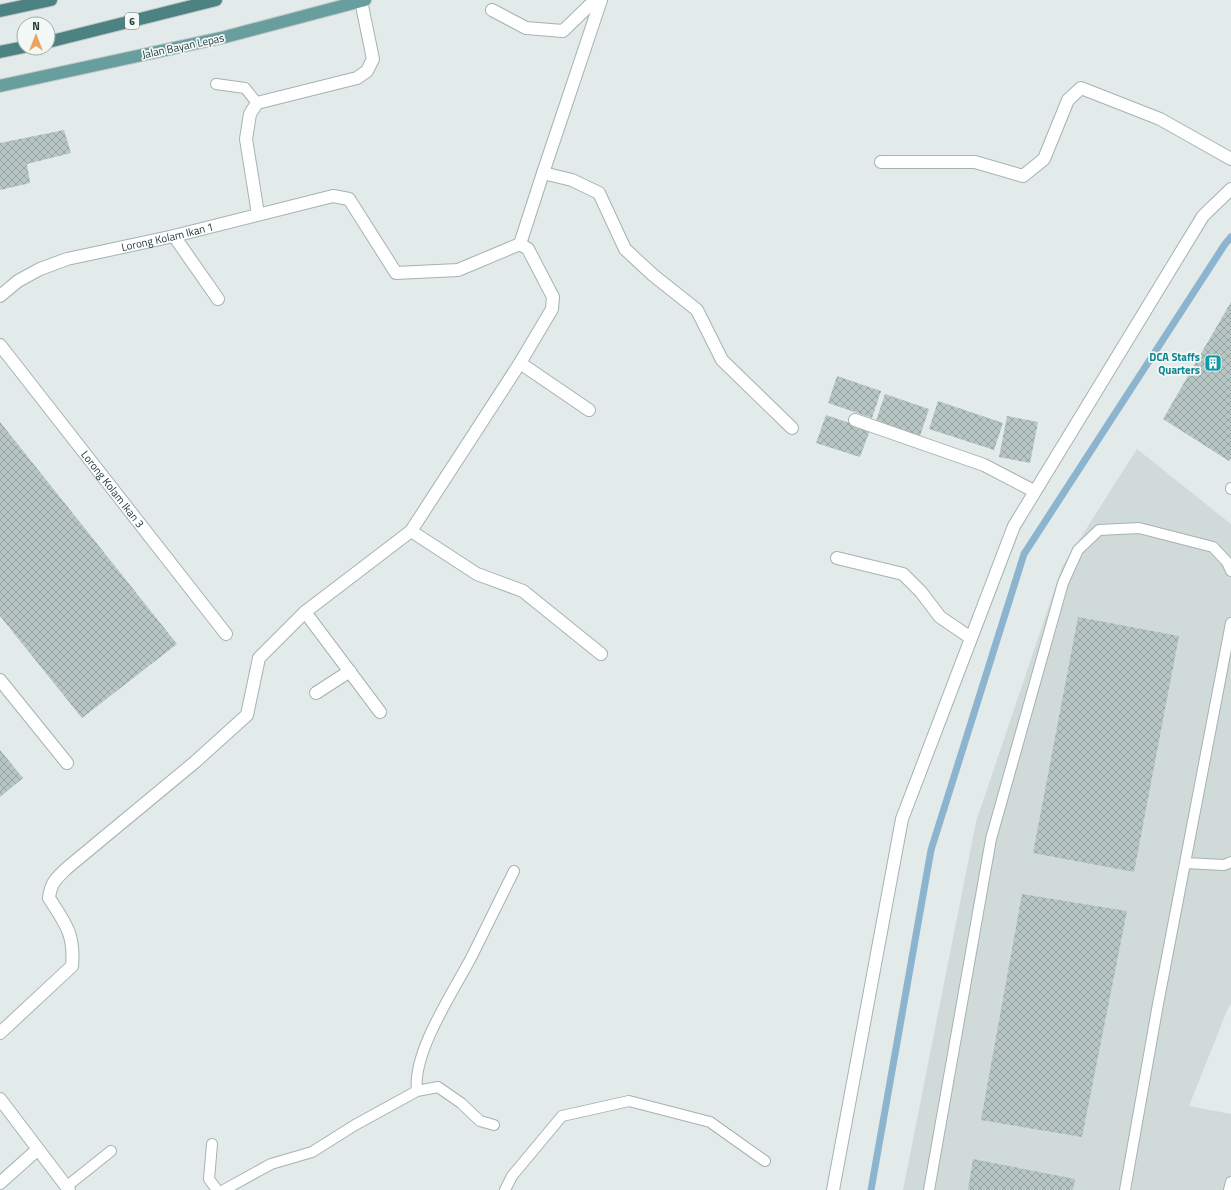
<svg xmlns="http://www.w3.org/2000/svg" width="1231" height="1190" viewBox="0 0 1231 1190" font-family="'Titillium Web',sans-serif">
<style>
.built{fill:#d0dbd9}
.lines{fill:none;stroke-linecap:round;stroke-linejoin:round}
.stream{stroke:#8cb4ce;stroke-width:7}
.building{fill:url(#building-cross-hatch)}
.service-casing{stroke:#a5b3b1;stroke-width:12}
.minor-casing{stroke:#a5b3b1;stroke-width:14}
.primary-casing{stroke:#c1c8c8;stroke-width:14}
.trunk-casing{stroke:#c1c8c8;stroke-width:14}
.service{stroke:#fff;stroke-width:10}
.minor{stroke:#fff;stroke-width:12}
.primary{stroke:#689f9e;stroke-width:12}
.trunk{stroke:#4c8282;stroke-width:12}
.labels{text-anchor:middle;stroke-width:3.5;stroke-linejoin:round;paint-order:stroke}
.shield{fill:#f2f8f6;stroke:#617473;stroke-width:1}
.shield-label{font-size:10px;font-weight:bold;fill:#233b3b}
.street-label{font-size:11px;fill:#233b3b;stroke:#f2f8f6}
.culture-label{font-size:11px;font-weight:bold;fill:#0d838f;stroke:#f2f8f6;text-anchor:end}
</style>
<defs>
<pattern id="building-cross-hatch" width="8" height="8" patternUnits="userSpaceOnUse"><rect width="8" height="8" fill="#b7c6c3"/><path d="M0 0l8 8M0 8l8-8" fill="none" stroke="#94a2a0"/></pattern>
</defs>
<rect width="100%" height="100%" fill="#e2ebe9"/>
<!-- built -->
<path class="built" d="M1137,449l94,75v480l-3,4 -39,98 42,8v76h-328l73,-368 86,-255z"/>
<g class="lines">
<!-- stream -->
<path class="stream" d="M871,1190l60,-340 93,-296 201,-310 6,-7"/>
</g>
<!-- building -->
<path class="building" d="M64,130l7,23 -44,11 3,19 -30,7v-47z
M1231,302v156l-2,3 -66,-42z
M837,376l44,15 -9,27 -44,-15z
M885,394l44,15 -9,27 -44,-15z
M938,401l65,22 -9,27 -65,-21z
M826,415l44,15 -10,27 -44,-14z
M1007,416l31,6 -8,41 -31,-6z
M0,422l177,222 -95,74 -82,-102z
M1078,617l101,19 -45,236 -101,-19z
M0,750l23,28 -23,19z
M1022,894l105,17 -45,226 -101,-17z
M973,1159l102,20 -2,11h-105z"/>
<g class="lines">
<!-- service casing -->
<g class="service-casing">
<path id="service" d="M216,84l29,4 12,15
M1231,489v-1
M1185,863l39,2 7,-3
M417,1091c-5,-39 37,-100 55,-135 14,-28 28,-57 42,-85
M212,1144l-3,35 8,11
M66,1187l45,-36
M224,1190l47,-26 41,-12 43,-27 62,-34 21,-4 23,16 19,18 14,4
M505,1190l7,-14 50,-60 67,-15 81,21 55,39
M929,1190l62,-351 72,-256 15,-33 21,-20 40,-2 74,19 14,15 4,9
M1125,1190l33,-186 73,-381
M1229,1190l2,-8"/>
</g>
<!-- minor casing -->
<g class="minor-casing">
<g id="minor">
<path d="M492,10l34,18 37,3 32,-31"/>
<path d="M881,162h94l48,14 21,-17 24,-59 13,-12 79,31 71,40"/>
<path d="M543,173l29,7 27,13 26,56 28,26 44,35 25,50 70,68"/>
<path d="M258,214l-12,-75 4,-25 7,-11 100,-25 10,-7 6,-12 -12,-58"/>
<path d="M174,236l44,63"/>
<path d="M520,244l23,-71 58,-173"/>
<path id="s1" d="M0,296l18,-15 22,-12 27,-10 107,-23 159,-40 16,3 47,74 62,-3 62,-26"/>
<path id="s2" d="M0,345l226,289"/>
<path d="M520,363l69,47"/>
<path d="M855,420l129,45 50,26"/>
<path d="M411,531l66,43 46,17 78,63"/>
<path d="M837,558l66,16 18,18 19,25 31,21"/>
<path d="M305,612l75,100"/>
<path d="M0,680l67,83"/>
<path d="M316,693l34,-22"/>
<path d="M0,1033l72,-67c3,-32 -7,-43 -23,-68 2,-16 7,-19 18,-30l128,-106 52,-47 12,-57 46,-46 106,-81 109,-168 32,-54 1,-12 -25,-48 -8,-5"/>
<path d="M0,1099l69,91"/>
<path d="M0,1183l37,-33"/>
<path d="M833,1190l69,-371 112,-293 189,-310 28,-27"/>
</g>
</g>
<!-- primary casing -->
<g class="primary-casing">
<path id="primary" d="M0,86l225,-49 140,-37"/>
</g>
<!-- trunk casing -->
<g class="trunk-casing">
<path id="trunk" d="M0,11l51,-11
M48,42l168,-42
M0,52l24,-5"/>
</g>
<!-- service -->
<use href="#service" class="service"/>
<!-- minor -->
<use href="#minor" class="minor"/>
<!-- primary -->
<use href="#primary" class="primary"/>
<!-- trunk -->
<use href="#trunk" class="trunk"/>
</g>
<!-- icons -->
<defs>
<g id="building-square" transform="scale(0.9)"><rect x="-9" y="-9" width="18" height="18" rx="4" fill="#0f9aa8" stroke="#f2f8f6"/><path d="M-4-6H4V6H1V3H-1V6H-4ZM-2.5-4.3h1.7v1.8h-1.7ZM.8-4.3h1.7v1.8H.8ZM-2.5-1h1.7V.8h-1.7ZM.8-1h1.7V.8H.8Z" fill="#fff"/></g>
</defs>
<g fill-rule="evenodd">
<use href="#building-square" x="1213" y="363"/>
</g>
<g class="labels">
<!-- shield labels -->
<rect class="shield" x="125" y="13" width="14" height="16" rx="3"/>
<g class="shield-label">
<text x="132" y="25">6</text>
</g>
<!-- street labels -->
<g class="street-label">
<text transform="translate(183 46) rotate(-12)" y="4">Jalan Bayan Lepas</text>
<text dy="4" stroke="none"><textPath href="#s1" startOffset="180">Lorong Kolam Ikan 1</textPath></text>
<text dy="4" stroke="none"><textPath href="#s2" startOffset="183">Lorong Kolam Ikan 3</textPath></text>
</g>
<!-- culture labels -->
<g class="culture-label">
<text x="1200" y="361">DCA Staffs<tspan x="1200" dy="13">Quarters</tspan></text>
</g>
</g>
<!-- north arrow -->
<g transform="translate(36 36)"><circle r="19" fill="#f2f8f6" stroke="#9facab"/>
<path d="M0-3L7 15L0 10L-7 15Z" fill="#eba460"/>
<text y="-6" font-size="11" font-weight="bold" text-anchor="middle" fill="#233b3b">N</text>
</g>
</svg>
